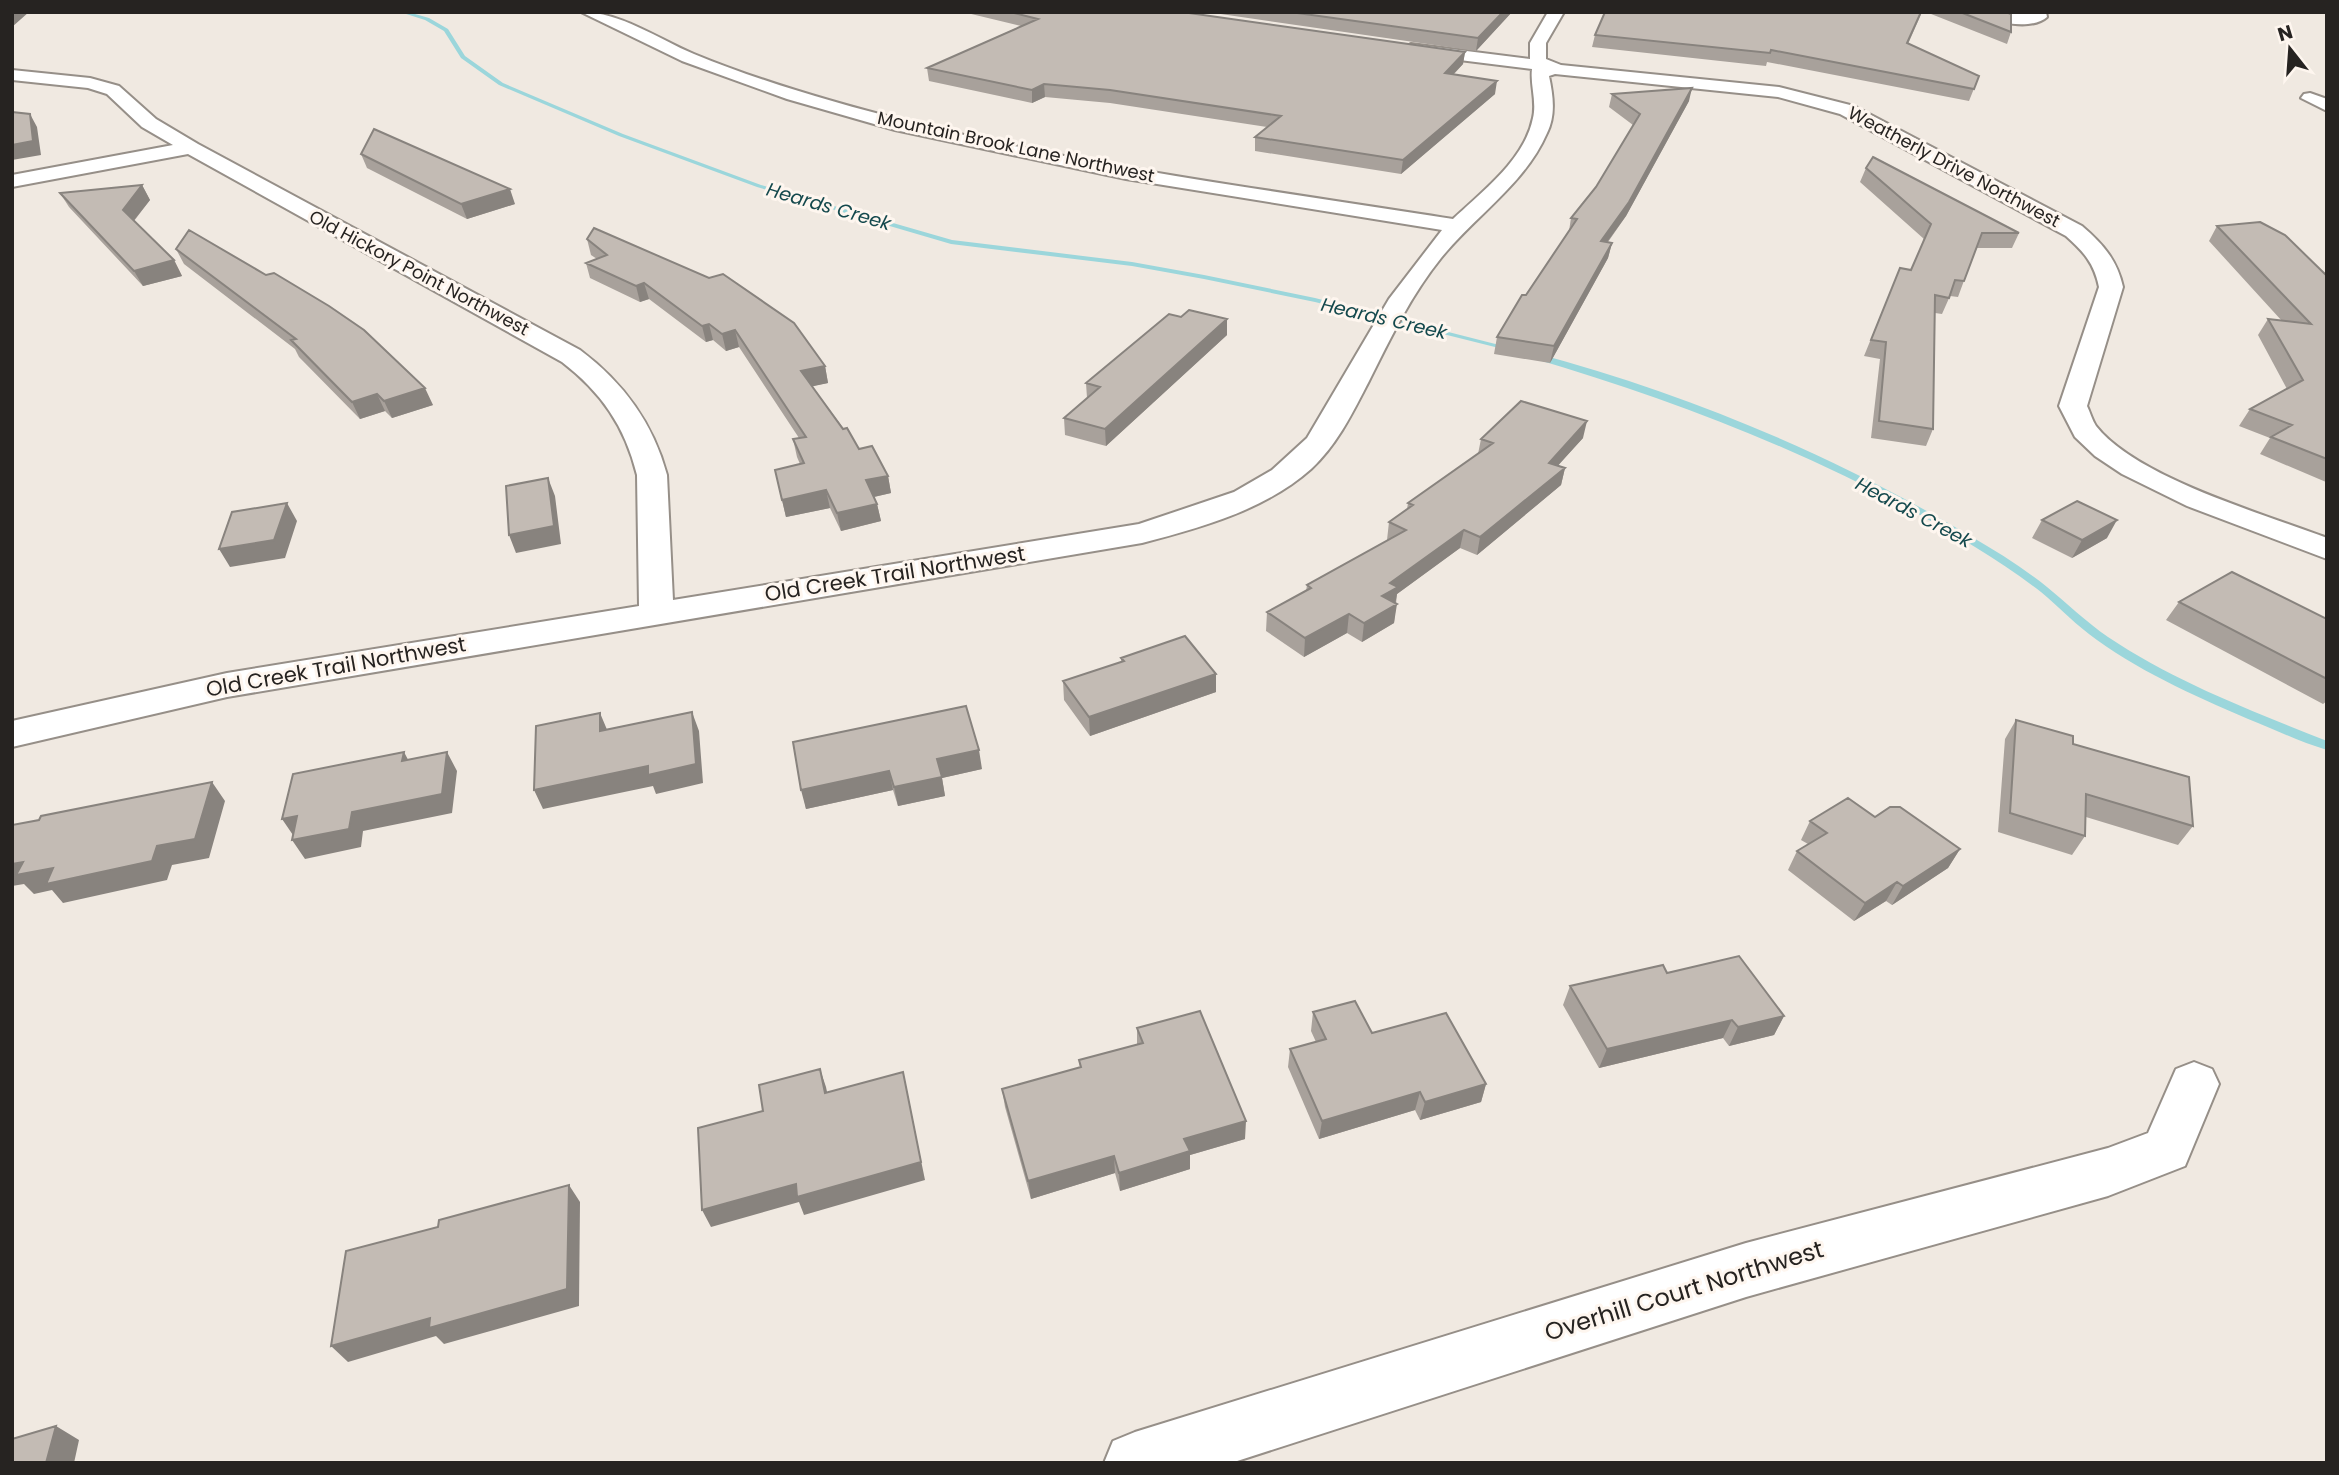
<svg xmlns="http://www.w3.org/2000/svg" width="2339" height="1475" viewBox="0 0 2339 1475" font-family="Poppins,sans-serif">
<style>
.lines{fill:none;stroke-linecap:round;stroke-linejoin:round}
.stream{fill:#9bd6db;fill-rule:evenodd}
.street-casing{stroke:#968f88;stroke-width:4}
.street{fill:#fff;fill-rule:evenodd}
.wall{fill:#a8a19b}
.shaded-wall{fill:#88837e}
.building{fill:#c3bbb4;stroke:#88837e;stroke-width:2}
.labels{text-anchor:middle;stroke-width:6;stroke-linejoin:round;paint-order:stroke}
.far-street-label{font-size:18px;fill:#262321;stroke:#fef6ef}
.far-water-label{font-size:19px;font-style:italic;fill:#14494d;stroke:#fef6ef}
.street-label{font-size:21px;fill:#262321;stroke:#fef6ef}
.near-street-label{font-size:24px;fill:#262321;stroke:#fef6ef}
</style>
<rect width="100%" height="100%" fill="#f0e9e1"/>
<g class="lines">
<!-- stream -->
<path class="stream" d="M400,12h8l21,6 19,11 17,27 38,27 120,51 138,51 191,55 180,22 72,13 111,23 200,51 -4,2 -196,-49 -111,-23 -72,-13 -181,-22 -194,-57 -138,-51 -120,-51 -38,-27 -17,-27 -19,-11z
M1535,353c153,41 301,103 437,184 26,15 51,31 75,50 20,16 39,35 61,50 67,45 144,74 219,104v9c-24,-7 -47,-18 -69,-27 -55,-23 -112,-48 -161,-83 -20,-14 -37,-32 -56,-48 -21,-16 -43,-31 -66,-45 -138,-85 -288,-143 -443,-189l-1,-2z"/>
<!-- street casing -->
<g class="street-casing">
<path id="street" d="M581,12c40,0 77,27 113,42 68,28 141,49 212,67 180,46 365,69 547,98 30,-28 72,-60 80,-101 4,-17 -3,-33 -1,-49l-121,-15 -8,-5 8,-5 119,15v-16l18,-31h16l-18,31v16l15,6 218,22 75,19 228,120c21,18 35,34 41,61l-36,119c3,6 5,14 9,20 41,52 168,88 231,112v21l-140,-53 -65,-32 -27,-18 -20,-19 -16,-31 40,-119c-5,-24 -15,-35 -33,-51l-226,-122 -62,-17 -223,-23 -6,2c4,19 7,39 -2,57 -22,51 -72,83 -106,125 -30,37 -51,81 -72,123 -16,31 -32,64 -58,88 -46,41 -111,59 -169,74l-915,154 -215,50v-26l215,-48 412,-67 -2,-131c-12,-49 -36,-83 -75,-113l-374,-208 -176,33v-12l161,-30 -31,-18 -35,-33 -19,-6 -76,-8v-10l78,8 29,8 37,33 42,25 382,206c44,33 73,73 87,125l6,125 466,-76 95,-32 38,-22 35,-32 82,-139 53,-69 -316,-51 -231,-49 -108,-31 -105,-38z
M1979,12h67l1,5c-14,13 -54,7 -68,-5z
M2310,93l17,6v12l-26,-13 3,-4z
M2194,1062l18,7 7,15 -34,82 -77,30 -362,101 -515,166h-127l9,-22 22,-9 611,-189 362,-95 40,-15 28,-64z"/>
</g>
<!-- street -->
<use href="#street" class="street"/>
</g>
<!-- wall -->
<path class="wall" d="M963,12h219l283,40 -2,12 -9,10 41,20 -94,80 -146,-23v-14l12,-10 -157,-24 -65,-6 -13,6 -103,-22 -2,-13 94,-42z
M1207,12h305l-36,39z
M1922,12l-14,32 71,32 -10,25 -202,-39 -1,4 -174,-19 3,-12z
M1926,12h80l5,20 -4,12z
M1612,94l77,7 -63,115 -18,26 4,1 -4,15 -58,105 -56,-9 3,-17 72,-106 2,-13 25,-31 37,-62 -24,-18z
M361,154l154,50 -48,15 -100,-51z
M1866,168l153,65 -7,15h-36l-18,49 -8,-1 -8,18 -7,-1 -2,116 -7,17 -55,-8 9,-79 -16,-3 36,-88 11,2 13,-31 -64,-57z
M142,185l8,15 -16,21 40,39 8,16 -39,10 -74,-79 -9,-14z
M2217,226l110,50 -1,206 -66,-28 10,-16 -31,-12 11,-17 37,-20 -29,-54 10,-16 14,2 -73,-80z
M587,239l238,127 3,17 -16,3 47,63 29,27 3,17 -17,4 3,7 4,17 -40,10 -11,-23 -44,9 -11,-47 25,-6 -3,-7 -4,-18 6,-1 -60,-91 -13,4 -13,-11 -7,2 -57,-43 -9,3 -50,-24 -4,-15 11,-4 -6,-4z
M176,249l257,156 -41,13 -7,-7 -25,8 -61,-62 -4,-8 -111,-85z
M1181,317l46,2v16l-121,111 -41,-11 -1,-17 23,-20 -1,-15z
M1583,438l-25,27 7,3 -4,17 -84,70 -17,-7 -63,46 -3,29 -32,19 -15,-9 -43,24 -38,-26 1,-19 39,-21 1,-6 81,-45h-1l2,-18 18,-13 1,-6 70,-49 3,-15z
M2042,520l65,18 -35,20 -40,-20z
M2179,602l148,17v82l-4,3 -157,-84z
M1121,658l95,16v18l-126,44 -26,-36 -1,-19 58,-19z
M2016,720l57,24 120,82 -15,19 -92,-28 -1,19 -13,19 -74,-23 7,-93z
M793,742l189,27 -40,9 3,18 -47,10 -5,-16 -87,19z
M1875,817l85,32 -12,19 -56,37 -6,-4 -32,20 -66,-51 9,-19 11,-7 -7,-4 9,-19z
M1667,973l117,43 -10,19 -45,11 -6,-8 -124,30 -36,-63 7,-19z
M1313,1012l59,21 114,51 -5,18 -61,18 -5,-10 -96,29 -31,-72 2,-18 26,-7 -5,-11z
M1137,1028l108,111 -55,16v14l-70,22 -5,-18 -84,26 -26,-92 -3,-18 78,-21 -1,-8 58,-15z"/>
<!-- shaded-wall -->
<path class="shaded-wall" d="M12,12h17l-17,15z
M1503,12h9l-36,39 2,-13z
M1465,52l-2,12 -20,21 2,-12z
M1497,81l-2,13 -94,80 2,-14z
M1044,84l1,13 -13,6v-13z
M1692,88l-3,13 -63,115 -29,40 4,-15z
M30,114l7,13 4,28 -29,5v-15z
M142,185l8,15 -19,24 -8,-14z
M510,189l5,15 -48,15 -6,-15z
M1612,243l-4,15 -58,105 4,-17z
M174,260l8,16 -39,10 -9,-15z
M644,283l5,16 -9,3 -4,-16z
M1227,319v16l-121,111 -1,-17z
M709,324l4,16 -7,2 -4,-16z
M735,330l4,17 -13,4 -4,-17z
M825,366l3,17 -23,5 -4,-17z
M425,388l8,17 -41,13 -8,-17z
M377,394l8,17 -25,8 -8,-17z
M1587,421l-4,17 -38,42 4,-17z
M1565,468l-4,17 -84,70 3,-18z
M888,476l3,17 -22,5 -3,-18z
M548,478l7,18 6,48 -45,9 -7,-18z
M826,490l4,18 -44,9 -4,-17z
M287,503l10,18 -12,37 -55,9 -11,-18z
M877,504l4,17 -40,10 -4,-18z
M2117,520l-10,18 -35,20 10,-18z
M1464,530l-4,18 -63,46 -2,11 2,-1 -3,19 -32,19 2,-19 26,-40z
M1349,614l-2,19 -43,24 1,-19z
M1216,674v18l-126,44 -1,-19z
M692,712l7,19 4,52 -47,11 -3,-8 -110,23 -9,-19z
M600,713l8,19 -8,-1z
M979,750l3,19 -40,9 3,18 -47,10 -4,-19 43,-28z
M404,752l10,19 -12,-10z
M447,752l10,19 -5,42 -89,18 -2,16 -56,12 -13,-19 60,-28z
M889,771l4,19 -87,19 -5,-19z
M212,782l13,19 -16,57 -37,7 -5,15 -104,23 -11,-13 -18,4 -10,-10 -12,2v-22l145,-18z
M297,816l-2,22 -13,-19z
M1960,849l-12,19 -56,37 11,-19z
M1897,882l-11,19 -32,20 11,-18z
M1784,1016l-10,19 -45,11 9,-19z
M1732,1020l-9,18 -124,30 8,-19z
M820,1069l6,18 5,24 -6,-18z
M903,1072l22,108 -121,35 -5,-13 -88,25 -9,-17z
M1486,1084l-5,18 -61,18 5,-18z
M1420,1092l-5,18 -96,29 3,-18z
M1246,1121l-1,18 -55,16v14l-70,22 -1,-18 65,-34z
M1114,1156l1,17 -84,26 -3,-18z
M569,1185l11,17 -1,104 -135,38 -8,-8 -88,26 -17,-16 99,-28z
M56,1426l23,14 -5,23h-28z"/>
<!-- building -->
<path class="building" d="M1010,12h172l283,40 -20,21 52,8 -94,79 -148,-23 26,-21 -171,-26 -66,-6 -12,6 -105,-22 111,-49z
M1290,12h213l-25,26z
M1605,12h316l-14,31 72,33 -5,13 -203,-39 -1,3 -175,-18z
M1960,12h46l5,2v18z
M1692,88l-63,114 -28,39 11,2 -58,103 -57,-9 25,-42h4l51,-76 -6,-1 25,-31 44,-73 -28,-20z
M12,112l18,2 3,27 -21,4z
M374,129l136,60 -49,15 -100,-50z
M1873,157l146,76h-37l-18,48 -9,-1 -6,18 -14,-3 -2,134 -54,-8 7,-79 -15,-2 29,-72 11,2 20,-46 -65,-56z
M142,185l-19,25 51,50 -40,11 -74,-78z
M2260,222l25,13 42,41v183l-56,-22 21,-12 -42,-16 53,-29 -35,-61 43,5 -94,-98z
M594,228l115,50 14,-4 71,49 31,43 -24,5 42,58 4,-1 12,21 13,-3 16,30 -22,4 11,24 -40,9 -11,-23 -44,10 -7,-30 29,-7 -11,-24 13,-2 -71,-107 -13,4 -13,-10 -7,2 -58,-43 -8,3 -50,-23 21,-8 -20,-16z
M189,230l77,45 8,-2 55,33 35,24 61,58 -41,13 -7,-7 -25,8 -61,-62 5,-1 -120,-90z
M1189,310l38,9 -122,110 -41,-11 36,-31 -14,-4 83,-69 12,3z
M1521,401l66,20 -38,42 16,5 -85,69 -16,-7 -74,53 8,4 -16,9 15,8 -33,19 -15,-9 -44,24 -38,-26 44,-24 -4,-3 99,-55 -17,-8 24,-17 -5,-2 85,-60 -12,-4z
M548,478l6,48 -45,9 -3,-49z
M2077,501l40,19 -35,20 -40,-20z
M287,503l-13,37 -55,9 13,-37z
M2232,572l95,47v60l-148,-77z
M1185,636l31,38 -127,43 -26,-36 61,-20 -3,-3z
M966,706l13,44 -42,9 5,18 -48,10 -5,-16 -88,19 -8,-48z
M692,712l4,52 -48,11v-9l-114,24 2,-64 64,-13v18z
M2016,720l57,16v8l116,33 4,49 -107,-32 -1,42 -75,-23z
M404,752l-2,9 45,-9 -5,42 -90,18 -3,17 -57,11 5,-24 -15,3 11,-45z
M212,782l-17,57 -38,7 -5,15 -106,23 7,-16 -37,7 7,-13 -11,2v-39l27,-5 2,-4z
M1848,798l27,19 15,-10h10l60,42 -57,37 -6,-4 -32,21 -68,-52 30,-18 -17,-12z
M1739,956l45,60 -46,11 -6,-7 -125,29 -37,-63 93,-21 4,8z
M1355,1001l17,32 74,-20 40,71 -61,18 -5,-10 -98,29 -32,-72 36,-10 -13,-27z
M1200,1011l46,110 -62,18 6,12 -71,22 -5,-17 -86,25 -26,-92 79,-22 -2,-7 64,-17 -6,-15z
M820,1069l5,24 78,-21 18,90 -124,35 -1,-13 -94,26 -4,-82 65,-17 -4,-26z
M569,1185l-2,104 -138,39 1,-10 -99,28 15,-95 92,-24 1,-7z
M56,1426l-10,37h-34v-24z"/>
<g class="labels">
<!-- far-street labels -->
<g class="far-street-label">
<text transform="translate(1016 147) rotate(12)" y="6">Mountain Brook Lane Northwest</text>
<text transform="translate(1954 167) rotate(28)" y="6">Weatherly Drive Northwest</text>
<text transform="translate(419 273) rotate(28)" y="6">Old Hickory Point Northwest</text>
</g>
<!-- far-water labels -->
<g class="far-water-label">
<text transform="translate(829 206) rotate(16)" y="7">Heards Creek</text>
<text transform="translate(1384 318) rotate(13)" y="7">Heards Creek</text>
<text transform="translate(1914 512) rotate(28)" y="7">Heards Creek</text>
</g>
<!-- street labels -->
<g class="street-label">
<text transform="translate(895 574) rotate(-9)" y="7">Old Creek Trail Northwest</text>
<text transform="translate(336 667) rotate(-10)" y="7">Old Creek Trail Northwest</text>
</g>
<!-- near-street labels -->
<g class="near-street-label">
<text transform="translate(1684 1291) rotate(-17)" y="8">Overhill Court Northwest</text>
</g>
</g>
<!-- border -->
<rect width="2339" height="1475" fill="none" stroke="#262321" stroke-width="28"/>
<!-- north arrow -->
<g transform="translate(2290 49) rotate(343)" stroke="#fef6ef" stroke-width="5" paint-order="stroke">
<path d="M0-5L12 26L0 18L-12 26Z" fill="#262321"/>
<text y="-10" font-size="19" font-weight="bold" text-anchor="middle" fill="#262321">N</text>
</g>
</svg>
